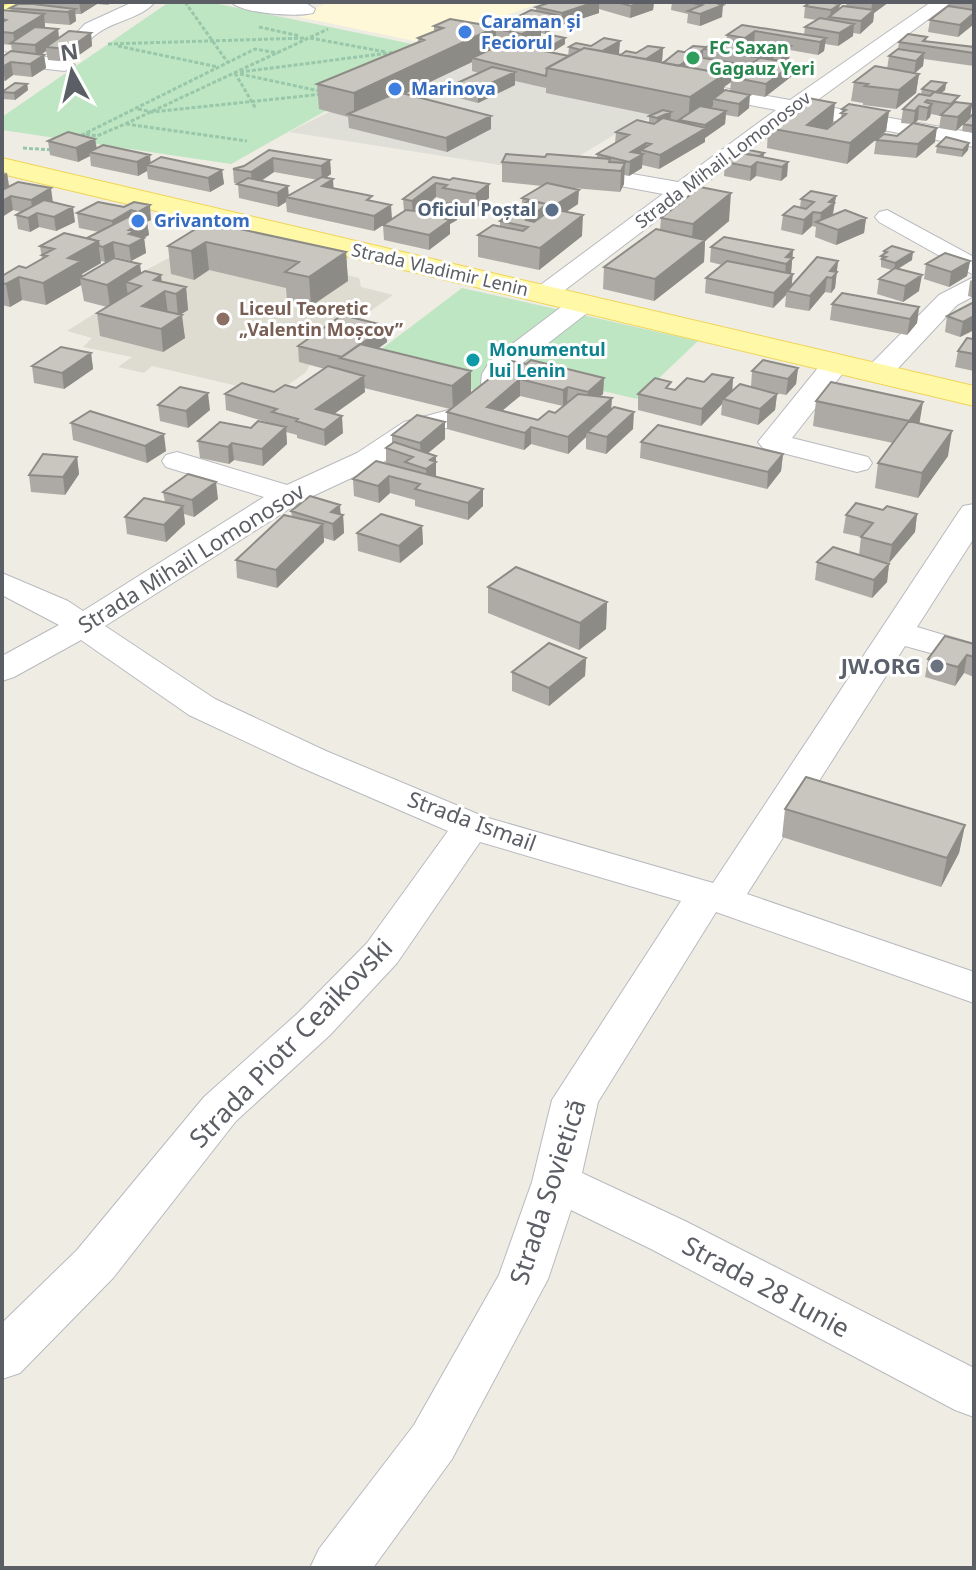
<svg xmlns="http://www.w3.org/2000/svg" width="976" height="1570" viewBox="0 0 976 1570" font-family="'Noto Sans',sans-serif">
<style>
.commercial{fill:#fef8d8}
.industrial{fill:#dfded7}
.education{fill:#dedcd1}
.green{fill:#bfe6c3}
.lines{fill:none;stroke-linecap:round;stroke-linejoin:round}
.minor-casing{stroke:#b8babf;stroke-width:2}
.major-casing{stroke:#f1d458;stroke-width:2}
.path{stroke:#98c7aa;stroke-width:3;stroke-dasharray:4 2;stroke-linecap:butt}
.minor{fill:#fff;fill-rule:evenodd}
.major{fill:#fff9a7;fill-rule:evenodd}
.wall{fill:#adaaa5;fill-rule:evenodd}
.shaded-wall{fill:#8d8b86}
.building{fill:#c9c6c0;stroke:#8d8b86;stroke-width:2}
.shop-dot{fill:#3f7fe0;stroke:#fff;stroke-width:3}
.leisure-dot{fill:#2e9e5b;stroke:#fff;stroke-width:3}
.service-dot{fill:#5c6f8a;stroke:#fff;stroke-width:3}
.education-dot{fill:#8d6e63;stroke:#fff;stroke-width:3}
.culture-dot{fill:#0f9aa8;stroke:#fff;stroke-width:3}
.worship-dot{fill:#6b7280;stroke:#fff;stroke-width:3}
.labels{text-anchor:middle;stroke-width:6;stroke-linejoin:round;paint-order:stroke}
.far-shop-label{font-size:18px;font-weight:bold;fill:#366cbe;stroke:#fff;text-anchor:start}
.far-leisure-label{font-size:18px;font-weight:bold;fill:#27864d;stroke:#fff;text-anchor:start}
.far-street-label{font-size:18px;fill:#5b5e64;stroke:#fff}
.far-service-label{font-size:18px;font-weight:bold;fill:#4e5e75;stroke:#fff;text-anchor:end}
.far-education-label{font-size:18px;font-weight:bold;fill:#785e54;stroke:#fff;text-anchor:start}
.far-culture-label{font-size:18px;font-weight:bold;fill:#0d838f;stroke:#fff;text-anchor:start}
.street-label{font-size:22px;fill:#5b5e64;stroke:#fff}
.worship-label{font-size:22px;font-weight:bold;fill:#5b616d;stroke:#fff;text-anchor:end}
.near-street-label{font-size:26px;fill:#5b5e64;stroke:#fff}
</style>
<rect width="100%" height="100%" fill="#eeece3"/>
<!-- commercial -->
<path class="commercial" d="M328,2h214l-113,42 -130,-27z"/>
<!-- industrial -->
<path class="industrial" d="M462,46l261,53 -35,23 -29,-6 -27,8 -81,49 -262,-41z"/>
<!-- education -->
<path class="education" d="M200,241l159,37 2,9 32,8 -93,66 10,4 -5,8 -23,16 -14,4 -116,-27 -8,7 -26,-6 14,-10 -49,-10 9,-9 -25,-7 38,-24 19,-25z"/>
<!-- green -->
<path class="green" d="M169,2h40l227,47 -205,115 -229,-34v-13z
M462,288l236,53 -61,58 -123,-29 -27,23 -124,-30z"/>
<g class="lines">
<!-- minor casing -->
<g class="minor-casing">
<path id="minor" d="M133,2h22c-15,17 -39,18 -57,31 -8,5 -10,12 -20,15l-10,-6 17,-18z
M231,2l75,1 9,6 -2,4c-17,4 -70,1 -82,-11z
M931,2h21l-140,102 162,29v14l-177,-33 -244,185h-18l-4,-5 4,-5 128,-95 -96,-18 -3,-5 3,-5 8,-2 103,18 98,-72 -82,-16 -3,-4 3,-4 7,-2 89,16z
M2,52l63,7 10,6 -10,6 -63,-7z
M887,210l87,47v18l-95,-53 -4,-5 4,-5z
M974,277v19l-17,9 -69,74 -10,2 -10,-2 -4,-6 4,-6 71,-72z
M582,296l9,2 4,6 -4,6 -80,62 -3,25 -21,20 -63,17 -45,31 -79,37 -195,124 110,73 111,52 159,66 228,66 245,-370 5,-7 11,-2v34l-57,89 57,17v21l-69,-19 -158,248 227,78v31l-258,-91 -118,190 -16,71 103,48 289,147v49l-19,-7 -304,-161 -80,-39 -23,69 -96,180 -79,109h-63l9,-19 95,-124 85,-150 33,-93 20,-82 129,-199 -201,-59 -83,121 -67,72 -94,86 -123,157 -93,95 -18,6v-56l75,-73 127,-153 94,-84 69,-70 81,-112 -148,-64 -111,-52 -108,-75 -67,37 -12,4v-25l57,-31 -57,-30v-22l66,28 15,10 181,-114 -98,-30 -4,-6 4,-6 11,-3 110,33 70,-32 47,-31 63,-17 13,-11 2,-20 8,-13 83,-63z
M836,356l10,2 4,6 -58,74 76,19 4,6 -4,6 -11,3 -94,-24 -5,-6 68,-84z"/>
</g>
<!-- major casing -->
<g class="major-casing">
<path id="major" d="M11,2h26l-35,21v-16z
M2,158l972,228v20l-972,-232z"/>
</g>
<!-- path -->
<path class="path" d="M185,2l43,61
M259,27l41,9
M310,38l76,14
M108,44l199,-6
M118,46l100,21
M240,72l157,-20
M235,73l21,36
M240,74l84,18
M138,109l14,3 171,-18
M126,124l121,17
M86,134l11,2 28,-12 203,-95
M76,138l179,-89 23,4
M23,148l30,2"/>
<!-- minor -->
<use href="#minor" class="minor"/>
<!-- major -->
<use href="#major" class="major"/>
</g>
<!-- wall -->
<path class="wall" d="M34,2h78l-4,3 -11,-1 -16,10h-6l1,7 -6,4 -25,-2v4l-1,1 14,1 1,9 32,-5 1,13 -23,16 -21,-2 -2,-9 -5,4h3l2,13 -14,9 -19,-2 -8,6 -3,-1v-23l10,-6 -1,-6 -9,-1v-34l9,1 -1,-3 24,-4z
M551,2h103l-1,8 -23,8 -31,-9v4l-37,12 -5,-1v3l-12,7 -4,-1v4l-19,9 13,3v-4l30,-1 -14,9 17,3 1,-9 22,-1 29,-5 -2,13 18,-1 27,-5 -1,13 -2,1 3,1 22,-11 41,-9 1,-8 15,-10 62,10 1,-8 11,-7 -12,-2 1,-12 34,3 7,-3 1,-4h42l-15,11 -1,9 -13,12 -7,-1v3l-15,10 -13,-2 -1,7 -6,4 -28,-5 -1,9 -4,3 7,14 -27,21 -35,-6 1,-9 -7,5v4l25,17 -11,9 -12,-2 -1,9 -20,14v4l-46,27 -17,-4v3l-13,8 -5,-1v9l-4,8 -47,-4 5,16 -11,7 15,25 -43,34 -61,-13v-22l22,-9v-5l22,-16v-7l20,-12 -40,-4v-20l43,-5 52,1v-4l18,-11 1,-11 33,-9v-7l3,-1 -106,-22v-5l-31,-7v4l-37,18 -23,-6v-13l24,-11 -7,-2v-9l-67,32 86,35 -44,23 -98,-24 -1,-11 -29,-8 -2,-25 101,-42v-4l16,-7v-5h59l26,-6v-4l17,-5v-4zM754,44l13,2 -3,2 -14,-2z
M672,2h47l3,15 -22,9 -13,-3 1,-9 -17,-4z
M948,2h26v22l-16,13 -30,-5 2,-12 18,-14z
M927,37l-1,4 48,6v19l-50,-7 -1,7 -9,7 5,1 -3,19 -20,16 -33,-4v-2l-12,-2 3,-19 33,-13 2,-13 9,-7 1,-7z
M946,83l-1,7 -4,3 17,9 14,2 -2,13 4,-2v18l-12,-2 1,-7 -7,7 -17,-3 2,-12 -10,-2 -1,3 -4,4 -8,-1 -4,4 21,18 -19,16 -42,-4 2,-14 21,-4 15,-12 -11,-1 2,-14 18,-15 1,-5z
M27,84l1,6 -13,10 -12,-1 -1,-7z
M842,109l47,2 -3,20 -39,33 -80,-16 1,-20 65,-5 -7,6h1l14,-11z
M95,139l2,9 54,14 71,8 2,14 -14,8 -62,-13 -1,-8 -9,5 -47,-10 -1,-10 -12,6 -28,-7 -2,-14z
M969,143l-1,7 -6,7 -26,-4 1,-7z
M269,150l61,10 1,14 -5,4 8,11 38,12 20,18 -18,12 -87,-19 -1,-10 -8,5 -39,-9 -1,-14 -4,-1 -1,-14 11,-3zM274,172l44,8 -30,16 -27,-15z
M764,153l-1,4 25,5 -1,14 -6,5 -25,-5 -6,5 -26,-5 1,-14z
M2,172l5,1 2,13 44,16 22,20 -19,9 -17,-4 -9,5 -12,-3 -2,-14 5,-3 -8,-2 -11,7z
M433,177l17,3 39,18 -13,10 -28,-5 9,17 -7,4v10l-21,16 -45,-10 -1,-15 21,-13 -1,-13zM436,197l7,2v3l-11,-2z
M836,196l-3,19 33,3 -2,15 -28,12 -21,-8 1,-10 -4,-1 -10,9 -21,-5 2,-15 17,-7 1,-9z
M134,202l17,18 -4,2 2,13 -6,3h1l2,15 -15,8 -16,-4 -10,5 -4,-1v2l-19,11 1,3 58,-4 21,8 24,6 2,23 -8,5 5,23 -22,14 -63,-16 -3,-23 10,-6 -23,-6 -3,-16 -35,20 -24,-5 -12,7 -8,-2v-29l24,-8 16,-9 -2,-13 47,-8 12,-6 -20,-4 -2,-15 47,-6z
M661,218l68,3 -24,20 -1,21 -50,39 -51,-12 1,-22 56,-37z
M207,222l139,30 2,29 -37,25 -24,-5 -1,-13 -77,-18 -15,10 -23,-6 -3,-28z
M711,247l82,3 -2,24 1,11 46,-24 -3,27 -4,5 -6,-1 -16,19 -24,-4 1,-12 -13,13 -68,-15 1,-15 16,-13 -12,-3z
M884,251l28,9 -14,9 21,22 -16,11 -26,-8 2,-15 13,-9 -11,-3v-11l2,-2z
M970,261l-3,15 -18,11 -25,-8 2,-15z
M974,279v19l-6,-2 2,-15z
M974,302v28l-14,7 -15,-5 2,-16z
M832,304l87,3 -2,16 -10,12 -77,-15z
M974,339v32l-19,-4 3,-16z
M387,342l-9,6 93,23v22l55,-29 78,14 -1,16 -3,2 11,14 22,19 -27,25 -20,-5v-12l-18,17 -37,-10 -7,6 -77,-21v-17l3,-3 -86,-21 1,4 -31,22 9,19 -18,13 -28,-8v-3l-11,-3 1,12 -24,22 -29,-6 -5,4 -29,-6 -2,-17 75,-17 -47,-14 -1,-16 49,-2 22,-4 29,-19 -26,-7 -1,-16zM520,396l43,10 -8,7 -17,7 -36,-9z
M91,353l2,16 -29,20 -30,-6 -2,-17z
M798,368l-2,16 -10,11 -25,-5 16,4 -2,16 -17,15 -37,-10 1,-11 -21,22 -63,-16v-16l33,-5 4,1 29,-8 29,-4 -1,12 19,-3 1,-16z
M816,401l104,23 28,32 -30,42 -43,-10 3,-25 15,-20 -80,-17z
M158,405l52,5 -22,18 -28,-7z
M71,423l95,28 -19,12 -74,-23z
M392,435l53,4 -17,14 8,3v21l47,29 -15,14 -53,-14v-6l-25,-7 -11,10 -25,-7 -1,-17 33,-15v-16l6,-4z
M641,442l142,12 -2,17 -14,18 -127,-31z
M77,457l2,17 -14,21 -34,-3 -2,-17z
M163,492l55,7 -24,18 -10,-3 1,10 -19,18 -39,-8 -2,-17 40,-15z
M340,505v10h3l1,18 -10,8 -10,-3v4l-47,46 -40,-10 -1,-18 56,-43 -1,-6z
M883,510l34,4 -2,18 -26,31 -27,-7 27,8 -2,18 -15,16 -57,-18 2,-18 42,-7 2,-18 -18,-4 3,-18z
M422,526l1,18 -23,19 -42,-12 -1,-18z
M488,587l119,15 -1,27 -27,21 -91,-37z
M974,644v33l-10,-4 -9,13 -30,-9 3,-18z
M586,658l-1,18 -36,30 -37,-15v-19z
M785,809l180,16 -6,28 -18,34 -159,-50z"/>
<!-- shaded-wall -->
<path class="shaded-wall" d="M79,2h17l1,2 -16,10z
M595,2h4v11l-37,12v-12z
M642,2h12l-1,8 -23,8 1,-12z
M712,2h7v4l4,-1 -1,12 -22,9v-12z
M874,2h15l-15,11 -1,9 -13,12 1,-13 10,-8 1,-9z
M840,4l-2,12 -8,1 1,-7z
M75,9l1,12 -6,4 -2,-13z
M974,13v11l-16,13 2,-12z
M44,14l1,13 -27,17 -3,-1 -2,-10z
M557,15v12l-12,7v-13z
M854,24l-1,12 -15,10 1,-13z
M541,25v12l-19,9v-12z
M496,27v23l-24,8v4l-114,54h-4v-23z
M58,29l1,12 -13,6v4l-10,7 -1,-13z
M755,31l-1,13 -10,7 1,-13z
M91,33l1,13 -23,16 -1,-13z
M565,38v6l-16,10v-7z
M826,38l-2,13 -6,4 2,-13z
M620,41l-1,13 -21,-1z
M791,46l-2,13 -9,7 2,-13z
M663,48l-1,13 -20,13 1,-13z
M703,50v7l-9,8 -16,2 17,-13z
M774,52l-1,13 -6,5 1,-13z
M924,53l-1,13 -9,8 2,-13z
M44,55l2,13 -14,9 -2,-13z
M11,62l2,13 -8,6 -2,-13z
M794,63l-2,13 -27,21 1,-13z
M740,64l-1,13h-8v5l-7,5 -1,12h-10v7l-25,16 2,-25z
M515,72v13l-37,18v-14z
M919,74l-3,19 -20,16 3,-19z
M946,83l-1,7 -10,8 1,-6z
M27,84l1,6 -13,10 -1,-7z
M750,95l-1,13 -11,9 1,-13z
M835,103l-2,20 -17,14 -9,-12z
M932,104l-2,13 -4,4 2,-13z
M972,104l-2,14 -14,13 2,-14z
M919,106l-1,14 -5,5 2,-14z
M726,111l-1,13 -20,14v4l-46,27 1,-14 45,-27v-3z
M889,111l-3,20 -39,33 3,-21z
M671,112l-1,14 -14,6 1,-14z
M491,116v13l-44,23 -1,-14z
M937,128l-2,14 -19,16 2,-14z
M95,139l2,14 -8,-1 1,4 -12,6 -2,-14z
M646,143v9l-5,-2v6l2,-2 -1,14 -13,8 2,-24z
M969,143l-1,7 -6,7 1,-7z
M764,153l-1,7 -6,2 -1,14 -6,5 1,-14 4,-7z
M150,155l1,11 -4,-1v6l-9,5 -1,-14z
M273,158l1,14 -22,15 -1,-15z
M330,160l1,14 -9,6 -1,-14z
M788,162l-1,14 -6,5 1,-14z
M625,163l-1,21 -4,8 1,-21z
M222,170l2,14 -14,8 -2,-14z
M7,173l3,21 -8,5v-23z
M333,179l1,15 -12,-8z
M436,183v14l-23,18 -1,-14z
M489,184v14l-13,10v-14z
M288,186l1,12 -3,-1v5l-8,5 -1,-14z
M51,188l2,15 -20,11 -2,-14z
M579,190l-1,14 -24,16v-14z
M731,193l-2,28 -24,20 -1,21 -50,39 1,-22 36,-28 2,-27z
M11,196l2,14 -11,7v-16z
M836,196l-4,21 -12,6 1,-10 8,-11z
M547,204v22l-19,1 -2,-7z
M150,205l1,15 -4,2 2,13 -13,7 8,-4 2,15 -15,8 -2,-15v-16l11,-6 -2,-12z
M391,205l1,14 -18,12v-15z
M456,205l1,15 -7,4v10l-21,16v-15l10,-18z
M73,207l2,15 -19,9 -2,-14z
M131,210l2,15 -19,10 -2,-14z
M813,212l-1,14 -10,9 2,-15z
M37,213l2,14 -9,5 -2,-14z
M583,215l-1,21 -43,34 1,-22z
M866,218l-2,15 -28,12 2,-15z
M98,241l3,22 -19,11 1,5 -3,-1 1,7 -35,20 -3,-22 25,-25z
M113,242l2,15 -10,5 -2,-15z
M206,242l3,28 -15,10 -3,-29z
M793,250l-2,23 -6,6 1,-22z
M346,252l2,29 -37,25 -2,-29z
M913,252l-1,8 -18,11 1,-8z
M838,261l-3,27 -4,5 1,-15 -2,-7z
M970,261l-3,15 -18,11 2,-15z
M140,264l3,22 -17,-4 2,14 -18,11 -3,-22z
M793,274l-2,15 -4,2 -1,4 -13,13 1,-15z
M161,275l2,18 2,-2 3,23 -26,-8 12,-26z
M922,275l-3,16 -16,11 2,-16z
M19,277l3,23 -12,7 -4,-23z
M827,277l-2,15 -16,19 1,-15z
M186,287l2,23 -10,6 -2,-22z
M919,307l-2,16 -10,12 3,-16z
M182,315l3,23 -22,14 -2,-23z
M974,316v14l-14,7 3,-15z
M387,326v16l-28,21 -15,-6z
M91,353l2,16 -29,20 -2,-16z
M798,368l-2,16 -10,11 2,-16z
M471,371v23l-18,16 -1,-24z
M364,376l1,16 -48,34 -1,-17z
M604,378l-1,16 -16,14 1,-16z
M733,378l-1,17 -9,4 -1,5 -21,22 1,-17z
M520,379v17l-33,27v-16z
M568,387l-1,16 -4,4v-17z
M208,393l2,17 -22,18 -2,-17z
M777,394l-2,16 -17,15 2,-16z
M612,398l-1,16 -24,18 -1,5 -18,17v-17z
M923,402l-4,24 -10,-5z
M634,412l-1,17 -27,25 1,-17z
M342,416l1,17 -18,13 -1,-16z
M445,422v17l-24,20 -1,-16z
M286,427l1,17 -24,22 -1,-17z
M531,427v17l-7,6 1,-17z
M952,431l-4,25 -30,42 4,-25z
M164,434l2,17 -19,12 -2,-17z
M232,443l2,17 -5,4 -1,-17z
M783,454l-2,17 -14,18 1,-17z
M436,456v23l-9,7 -1,-17 4,-9z
M77,457l2,17 -14,21 -2,-18z
M389,476l1,17 -11,10 -1,-17z
M216,482l2,17 -24,18 -2,-17z
M483,489v17l-15,14v-17z
M340,505l1,13 2,-3 1,18 -10,8 -3,-29z
M183,506l2,18 -19,18 -2,-17z
M917,514l-2,18 -26,31 3,-18z
M323,524l1,18 -47,46 -1,-18z
M422,526l1,18 -23,19 -1,-17z
M889,564l-2,18 -15,16 2,-18z
M607,602l-1,27 -27,21 1,-27z
M967,655l-3,18 -9,13 3,-19z
M586,658l-1,18 -36,30v-18z
M965,825l-6,28 -18,34 6,-29z"/>
<!-- building -->
<path class="building" d="M551,2h44l-33,11 -26,-6z
M617,2h25l-11,4z
M688,2h24l11,3 -23,9 -12,-3 14,-6z
M811,2h15l14,2 -9,6 -26,-4z
M18,4h15l42,5 -7,3 -58,-4z
M843,6l31,4 -13,11 -32,-4z
M948,6l26,4v3l-14,12 -30,-5z
M2,10l42,4 -31,19 -11,-1v-10l4,-2 -4,-1z
M531,10l26,5 -12,6 -26,-5z
M509,18l32,7 -19,9 -26,-5v-2l-3,-1z
M820,18l34,6 -15,9 -34,-6z
M450,19l46,8 -142,66 -37,-9 107,-44 -6,-2 25,-10 -9,-2z
M742,25l84,13 -6,4 -65,-11 -10,7 -18,-3z
M35,27l23,2 -23,16 -24,-2z
M69,31l22,2 -23,16 -22,-2z
M908,34l19,3 -4,4 51,6v6l-75,-11z
M551,35l14,3 -16,9 -14,-2z
M604,38l16,3 -18,10 -18,-3 -3,2 -12,-3 7,-4 15,3z
M715,41l49,7 7,-5 20,3 -9,7 -8,-1 -6,5h-13l-51,-8z
M504,43l65,13 -22,12 -1,8 -74,-18z
M648,46l15,2 -17,11 -25,-4 5,-4 10,2z
M693,46l13,1 -12,11 1,-4 -10,-2z
M584,48l141,26 -35,23 -143,-29z
M898,49l26,4 -8,8 -27,-5z
M11,51l33,4 -14,9 -19,-2 -9,5v-10z
M678,51l17,3 -16,12 -16,-3z
M697,57l43,7 -15,10 -43,-8z
M760,58l34,5 -28,21 -35,-7z
M875,66l44,8 -20,16 -34,-4 3,-2 -14,-2z
M492,67l23,5 -37,17 -23,-5z
M931,81l15,2 -10,9 -14,-3z
M15,83l12,1 -13,9 -12,-1z
M725,90l25,5 -11,9 -26,-5z
M398,92l93,24 -45,22 -98,-24z
M934,92l25,4 -8,8 -24,-4 -2,2 7,2 -4,4 -9,-2 -4,5 -12,-2 16,-15 11,2z
M808,98l27,5 -28,22 20,4 19,-15 -5,-1 5,-3 -4,-1 7,-5 40,7 -39,32 -82,-15z
M955,102l17,2 -14,13 -17,-2z
M700,106l26,5 -21,14 -26,-5z
M663,110l8,2 -14,6 -8,-2z
M972,115h2v11l-11,-2z
M663,118l43,10 -46,27 -19,-5 10,-6 -5,-1 -15,9 12,2 -14,8 -32,-8 32,-19 -13,-3 21,-12 17,4z
M913,123l24,5 -19,16 -42,-4 8,-6 13,2z
M68,132l27,7 -19,9 -28,-7z
M946,137l23,6 -6,7 -26,-4z
M103,145l47,10 -13,7 -48,-10z
M744,149l20,4 -5,3 -20,-3z
M269,150l61,10 -9,6 -48,-8 -22,14 -18,-3 11,-3z
M737,152l51,10 -6,5 -25,-5 -6,5 -26,-5z
M506,154l39,3 2,-3 63,5 -1,3 16,1 -4,8 -119,-9z
M161,157l61,13 -14,8 -61,-13z
M322,177l11,2 -11,7 50,10 -5,4 24,5 -17,11 -88,-19z
M433,177l17,3 3,-2 36,6 -13,10 -33,-6 4,-3 -11,-2 -24,18 -9,-2z
M248,178l40,8 -11,7 -40,-9z
M18,182l33,6 -20,12 -20,-4 -9,5v-11z
M547,183l32,7 -25,16 -32,-8z
M700,187l31,6 -38,31 -32,-6z
M811,191l25,5 -7,6 5,1 -13,10 -8,-1 -9,8 -21,-5 11,-9 12,3 8,-7 -13,-3z
M44,200l29,7 -19,10 -17,-4 -9,5 -12,-3z
M431,200l25,5 -17,12 11,3 -21,15 -46,-10 23,-15 9,1z
M528,201l19,3 -21,16 8,2 18,-13 31,6 -43,33 -62,-13 15,-10 30,6 5,-4 -28,-6z
M98,202l26,5 10,-5 16,3 -12,7 -7,-2 -19,11 -35,-8z
M845,210l21,8 -28,12 -22,-8z
M130,216l17,4 -18,10 6,1 -6,3 15,4 -15,8 -16,-4 -10,5 -4,-1 -1,-5 -11,-3z
M207,222l139,30 -37,25 -24,-5 14,-10 -93,-20 -15,9 -23,-5z
M656,229l49,11 -50,39 -51,-12z
M64,233l34,8 -30,17 13,3 -38,22 -24,-6 -13,7 -4,-1v-7l17,-10 7,2 21,-12 -5,-1 12,-6 -14,-3z
M724,237l69,13 -7,7 7,1 -7,6 -75,-17z
M892,246l21,6 -18,11 -13,-4 4,-2 -5,-1 6,-4 -3,-1z
M945,253l25,8 -19,11 -25,-8z
M817,257l21,4 -8,10 7,1 -5,6 -5,-1 -17,19 -23,-5z
M114,258l26,6 -33,21 -27,-7z
M727,261l66,13 -19,19 -68,-15z
M895,268l27,7 -17,11 -26,-7z
M145,271l16,4 -7,5 32,7 -10,7 -11,-3 -23,15 40,9 -21,14 -64,-16 44,-27 -15,-4z
M842,293l77,14 -9,12 -78,-15z
M974,302v14l-11,6 -16,-6z
M342,315l45,11 -45,31 -44,-11z
M967,338l7,1v15l-16,-3z
M360,344l111,27 -19,15 -112,-28z
M61,347l30,6 -29,20 -30,-7z
M531,360l73,18 -16,14 -20,-5 -5,3 -43,-11 -33,28 51,13 11,-9 6,2 23,-19 34,4 -44,39 -37,-10 -6,6 -78,-21 65,-51 14,3z
M763,360l35,8 -10,11 -36,-8z
M328,366l36,10 -48,33 26,7 -18,14 -28,-9 2,-2 -26,-7 5,-3 -52,-15 17,-11 32,9 11,-7 11,3z
M712,374l21,4 -31,31 -64,-15 17,-16 16,4 -5,6 9,2 12,-12 17,4z
M831,382l92,20 -14,19 43,10 -30,42 -44,-10 31,-42 -93,-20z
M740,384l37,10 -17,15 -37,-10z
M180,387l28,6 -22,18 -28,-6z
M614,407l20,5 -27,25 -20,-5z
M90,411l74,23 -19,12 -74,-23z
M417,415l28,7 -25,21 -28,-8z
M258,421l28,6 -24,22 -30,-6 -4,4 -30,-6 22,-19 31,6z
M658,425l125,29 -15,18 -127,-30z
M394,442l42,14 -6,4 6,2 -10,7 -21,-7 8,-5 -27,-9z
M43,454l34,3 -14,20 -34,-2z
M376,461l107,28 -15,14 -53,-14 5,-5 -31,-8 -11,10 -25,-7z
M188,474l28,8 -24,18 -29,-8z
M310,496l30,9 -9,7 12,3 -10,9 -42,-13z
M144,498l39,8 -19,19 -39,-8z
M856,503l27,7 4,-4 30,8 -25,31 -31,-8 12,-14 -27,-8z
M381,514l41,12 -23,20 -42,-13z
M284,515l39,9 -47,46 -40,-10z
M833,547l56,17 -15,16 -57,-18z
M516,567l91,35 -27,21 -92,-36z
M945,636l29,8v13l-7,-2 -9,12 -30,-8z
M549,643l37,15 -37,30 -37,-16z
M806,777l159,48 -18,33 -162,-49z"/>
<!-- markers -->
<g class="shop-dot">
<circle cx="465" cy="32" r="8"/>
<circle cx="395" cy="89" r="8"/>
<circle cx="138" cy="221" r="8"/>
</g>
<circle class="leisure-dot" cx="693" cy="58" r="8"/>
<circle class="service-dot" cx="552" cy="210" r="8"/>
<circle class="education-dot" cx="223" cy="319" r="8"/>
<circle class="culture-dot" cx="473" cy="360" r="8"/>
<circle class="worship-dot" cx="937" cy="666" r="8"/>
<g class="labels">
<!-- far-shop labels -->
<g class="far-shop-label">
<text x="481" y="28">Caraman și<tspan x="481" dy="21">Feciorul</tspan></text>
<text x="411" y="95">Marinova</text>
<text x="154" y="227">Grivantom</text>
</g>
<!-- far-leisure labels -->
<g class="far-leisure-label">
<text x="709" y="54">FC Saxan<tspan x="709" dy="21">Gagauz Yeri</tspan></text>
</g>
<!-- far-street labels -->
<g class="far-street-label">
<text transform="translate(723 160) rotate(-37)" y="6">Strada Mihail Lomonosov</text>
<text transform="translate(440 270) rotate(13)" y="6">Strada Vladimir Lenin</text>
</g>
<!-- far-service labels -->
<g class="far-service-label">
<text x="536" y="216">Oficiul Poștal</text>
</g>
<!-- far-education labels -->
<g class="far-education-label">
<text x="239" y="315">Liceul Teoretic<tspan x="239" dy="21">„Valentin Moșcov”</tspan></text>
</g>
<!-- far-culture labels -->
<g class="far-culture-label">
<text x="489" y="356">Monumentul<tspan x="489" dy="21">lui Lenin</tspan></text>
</g>
<!-- street labels -->
<g class="street-label">
<text transform="translate(191 558) rotate(-32)" y="8">Strada Mihail Lomonosov</text>
<text transform="translate(472 821) rotate(20)" y="8">Strada Ismail</text>
</g>
<!-- worship labels -->
<g class="worship-label">
<text x="921" y="674">JW.ORG</text>
</g>
<!-- near-street labels -->
<g class="near-street-label">
<text transform="translate(291 1043) rotate(-46)" y="9">Strada Piotr Ceaikovski</text>
<text transform="translate(548 1192) rotate(-72)" y="9">Strada Sovietică</text>
<text transform="translate(766 1287) rotate(28)" y="9">Strada 28 Iunie</text>
</g>
</g>
<!-- border -->
<rect width="976" height="1570" fill="none" stroke="#5b5e64" stroke-width="8"/>
<!-- north arrow -->
<g transform="translate(72 72) rotate(352)" stroke="#ffffff" stroke-width="6" paint-order="stroke">
<path d="M0-6L14 30L0 20L-14 30Z" fill="#5b5e64"/>
<text y="-12" font-size="22" font-weight="bold" text-anchor="middle" fill="#5b5e64">N</text>
</g>
</svg>
